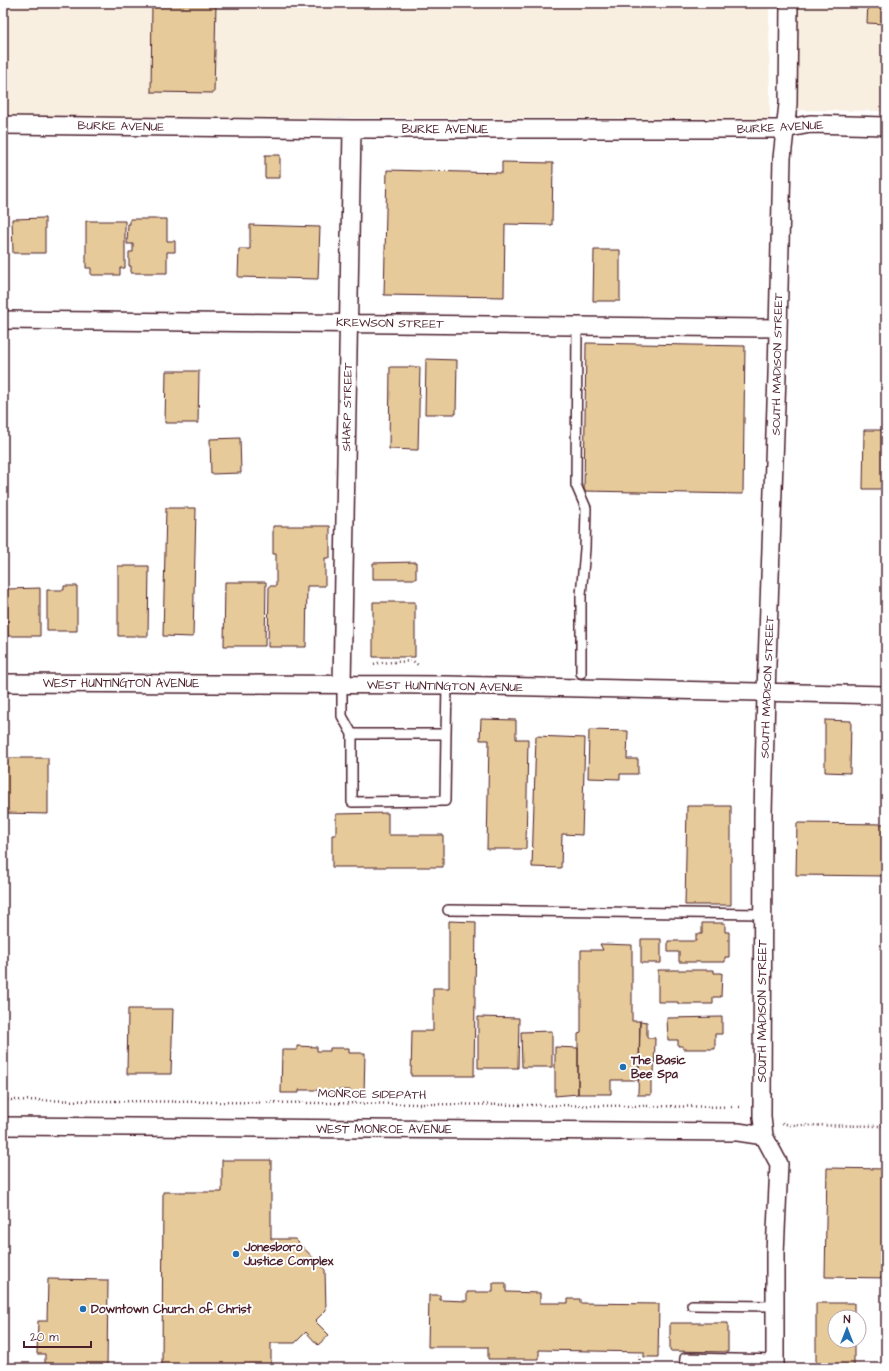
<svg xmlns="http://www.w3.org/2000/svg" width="889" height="1371" viewBox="0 0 889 1371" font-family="'Architects Daughter',sans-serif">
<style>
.built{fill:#f8efe1}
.building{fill:#e6ca9a;stroke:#4a1f2b}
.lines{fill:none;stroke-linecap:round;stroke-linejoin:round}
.lane-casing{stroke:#4a1f2b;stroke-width:12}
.street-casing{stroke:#4a1f2b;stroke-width:20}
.path{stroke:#4a1f2b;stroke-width:2.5;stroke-dasharray:1 3;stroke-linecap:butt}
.lane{stroke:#fff;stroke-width:9}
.street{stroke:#fff;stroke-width:17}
.poi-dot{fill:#1f6fb2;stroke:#fff;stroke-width:1.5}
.labels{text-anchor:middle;stroke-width:4;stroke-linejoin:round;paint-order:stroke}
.street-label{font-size:12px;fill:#4a1f2b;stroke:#fff}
.poi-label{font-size:12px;font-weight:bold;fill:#4a1f2b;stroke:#fff;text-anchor:start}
</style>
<rect width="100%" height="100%" fill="#fff"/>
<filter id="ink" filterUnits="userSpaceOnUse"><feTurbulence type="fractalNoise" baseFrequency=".025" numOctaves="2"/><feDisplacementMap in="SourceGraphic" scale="8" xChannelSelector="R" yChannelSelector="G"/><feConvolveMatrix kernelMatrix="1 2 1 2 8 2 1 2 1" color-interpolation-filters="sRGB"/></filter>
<g filter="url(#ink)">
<!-- built -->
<path class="built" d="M3,3h766l1,116 -767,-2z
M797,3h89v108l-91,-1z"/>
<!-- building -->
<path class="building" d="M152,3h64l-2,90 -63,-1z
M868,3h18v21l-19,-1z
M265,155h15v23h-15z
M502,162l51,1 -1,62 -47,-1 -1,73 -120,-2 3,-125 115,3z
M45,218v35h-32l-1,-34z
M130,219h37v22h8v11h-8v21h-36v-7h-2v-14h4v-8h-6l1,-20h2z
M86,221h39v47h-5v7h-29v-7h-5z
M250,225l70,2 -2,52 -80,-2 1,-28h11z
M594,250h26v51h-27z
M586,343l159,3 -2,148 -159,-3z
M426,359l31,1 -1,54h-31z
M390,367h30l-2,83 -29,-1z
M166,371h33l-1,52h-33z
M864,430h22v59h-23z
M240,438l1,35 -30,1 -1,-35z
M166,508h30l-3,129 -30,-1z
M273,526h57v32h-5v28h-18l-1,61h-38l1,-61h7v-32h-3z
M416,562v17h-43v-16z
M118,566h31l-1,70h-30z
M225,582h41l-1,64h-41z
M64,586h13v45h-30v-41h17z
M40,588v48h-32l-1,-47z
M373,602h42v55h-42z
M481,719l35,1v19h12l-2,110h-39l2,-109h-9z
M825,720l26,1 -1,52 -25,-1z
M589,730l39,1 -1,28h11v15h-18v5l-32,-1z
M536,736l49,2 -3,97 -20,-1 -1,34 -29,-1z
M3,758h45v56l-45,-1z
M687,806h44v99h-46z
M388,813v22h55v32h-111v-32h4v-21z
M797,823l89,1v52l-90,-1z
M449,921l27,1 -2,154h-63l1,-45h21v-43h16z
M702,923h23v9h4v25h-4v5h-46v-10h-11v-11h28v-7h6z
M641,939h20v24h-20z
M600,944l32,1v76h8l-1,59h-28v14h-33v-60l3,-1v-83h22z
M658,970h56v3h8l-1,24h-8v7h-35v-2h-20z
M128,1009h45l-2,65h-44z
M478,1017l41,1 -1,50h-40z
M722,1017v17h-7v15h-32v-3h-5v-6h-10l-1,-22z
M640,1021l7,1v16h8l-1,40h-3v17h-13z
M552,1031v36h-30l-1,-35z
M297,1046l20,1v4h13v-3h19v5h16l-1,41h-14v-4h-17v3h-15l-1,-3h-18v3h-18l1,-43h15z
M555,1047l23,1v46l-23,2z
M222,1160h49v79h24l30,31 1,40 -11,11 14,14 -11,10 -12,-13 -11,11h-24v25h-109l1,-176h59z
M827,1168l59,1v109l-61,-1z
M48,1279l60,1 -1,88h-62v-14h-8l1,-33h9z
M493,1283h13v9l34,1v10h28v-4h12v4l79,1 -1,53h-14v-5l-105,-2v9h-51v-12h-60l1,-52h11v5l27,1v-9h26z
M816,1303h38v14h-19v24h19v27h-38z
M670,1323h58v29l-58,-1z"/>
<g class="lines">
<!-- lane casing -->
<g class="lane-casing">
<path id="lane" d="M577,326l-1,159 10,23 -1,41 -4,46v78
M342,685v31l10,18h94l1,-49
M352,734v68l93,-1 1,-67
M448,910l315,4
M692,1305l82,1
M684,1368l1,-10 90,2"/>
</g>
<!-- street casing -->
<g class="street-casing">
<path id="street" d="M3,125l349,4h433l25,-5 76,2
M3,320l775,8
M3,683l444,2 439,10
M342,685l10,-556
M3,1126l735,6 26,4
M775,1368v-115l4,-89 -15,-28 -2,-19 1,-303 3,-121 11,-318 5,-217 6,-54 1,-101"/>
</g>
<!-- path -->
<path class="path" d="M374,664l4,-1 35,-2 5,4
M3,1100l738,7
M782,1123l8,2 96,1
M639,1368l1,-16"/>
<!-- lane -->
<use href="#lane" class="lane"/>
<!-- street -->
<use href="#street" class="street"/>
</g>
</g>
<!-- markers -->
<g class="poi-dot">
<circle cx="623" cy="1067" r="4"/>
<circle cx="236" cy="1254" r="4"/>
<circle cx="83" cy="1309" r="4"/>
</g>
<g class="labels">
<!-- street labels -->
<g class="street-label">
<text transform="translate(121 126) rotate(1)" y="4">BURKE AVENUE</text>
<text transform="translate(780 127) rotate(-3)" y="4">BURKE AVENUE</text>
<text x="445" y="133">BURKE AVENUE</text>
<text transform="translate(390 323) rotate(1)" y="4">KREWSON STREET</text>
<text transform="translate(777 364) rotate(-89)" y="4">SOUTH MADISON STREET</text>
<text transform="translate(347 407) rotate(-89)" y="4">SHARP STREET</text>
<text x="121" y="687">WEST HUNTINGTON AVENUE</text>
<text transform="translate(445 686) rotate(1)" y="4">WEST HUNTINGTON AVENUE</text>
<text transform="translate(767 687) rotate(-88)" y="4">SOUTH MADISON STREET</text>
<text transform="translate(762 1011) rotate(-90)" y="4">SOUTH MADISON STREET</text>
<text transform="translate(372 1094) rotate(1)" y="4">MONROE SIDEPATH</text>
<text x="384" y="1133">WEST MONROE AVENUE</text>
</g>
<!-- poi labels -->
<g class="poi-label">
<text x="631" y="1064">The Basic<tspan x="631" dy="14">Bee Spa</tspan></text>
<text x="244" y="1251">Jonesboro<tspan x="244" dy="14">Justice Complex</tspan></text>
<text x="91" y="1313">Downtown Church of Christ</text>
</g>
</g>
<!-- margin -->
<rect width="889" height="1371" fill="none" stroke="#fff" stroke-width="16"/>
<rect x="8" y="8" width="873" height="1355" fill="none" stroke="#4a1f2b" stroke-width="1.5" filter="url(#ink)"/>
<!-- north arrow -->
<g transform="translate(847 1329)"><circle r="19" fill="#ffffff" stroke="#b7a5aa"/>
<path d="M0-3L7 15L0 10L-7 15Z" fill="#1f6fb2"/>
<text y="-6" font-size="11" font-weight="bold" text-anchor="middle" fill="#4a1f2b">N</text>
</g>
<!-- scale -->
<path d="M24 1341v6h67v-6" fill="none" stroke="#4a1f2b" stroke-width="2"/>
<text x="30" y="1341" font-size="12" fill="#4a1f2b" stroke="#ffffff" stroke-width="3" paint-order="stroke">20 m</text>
</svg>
